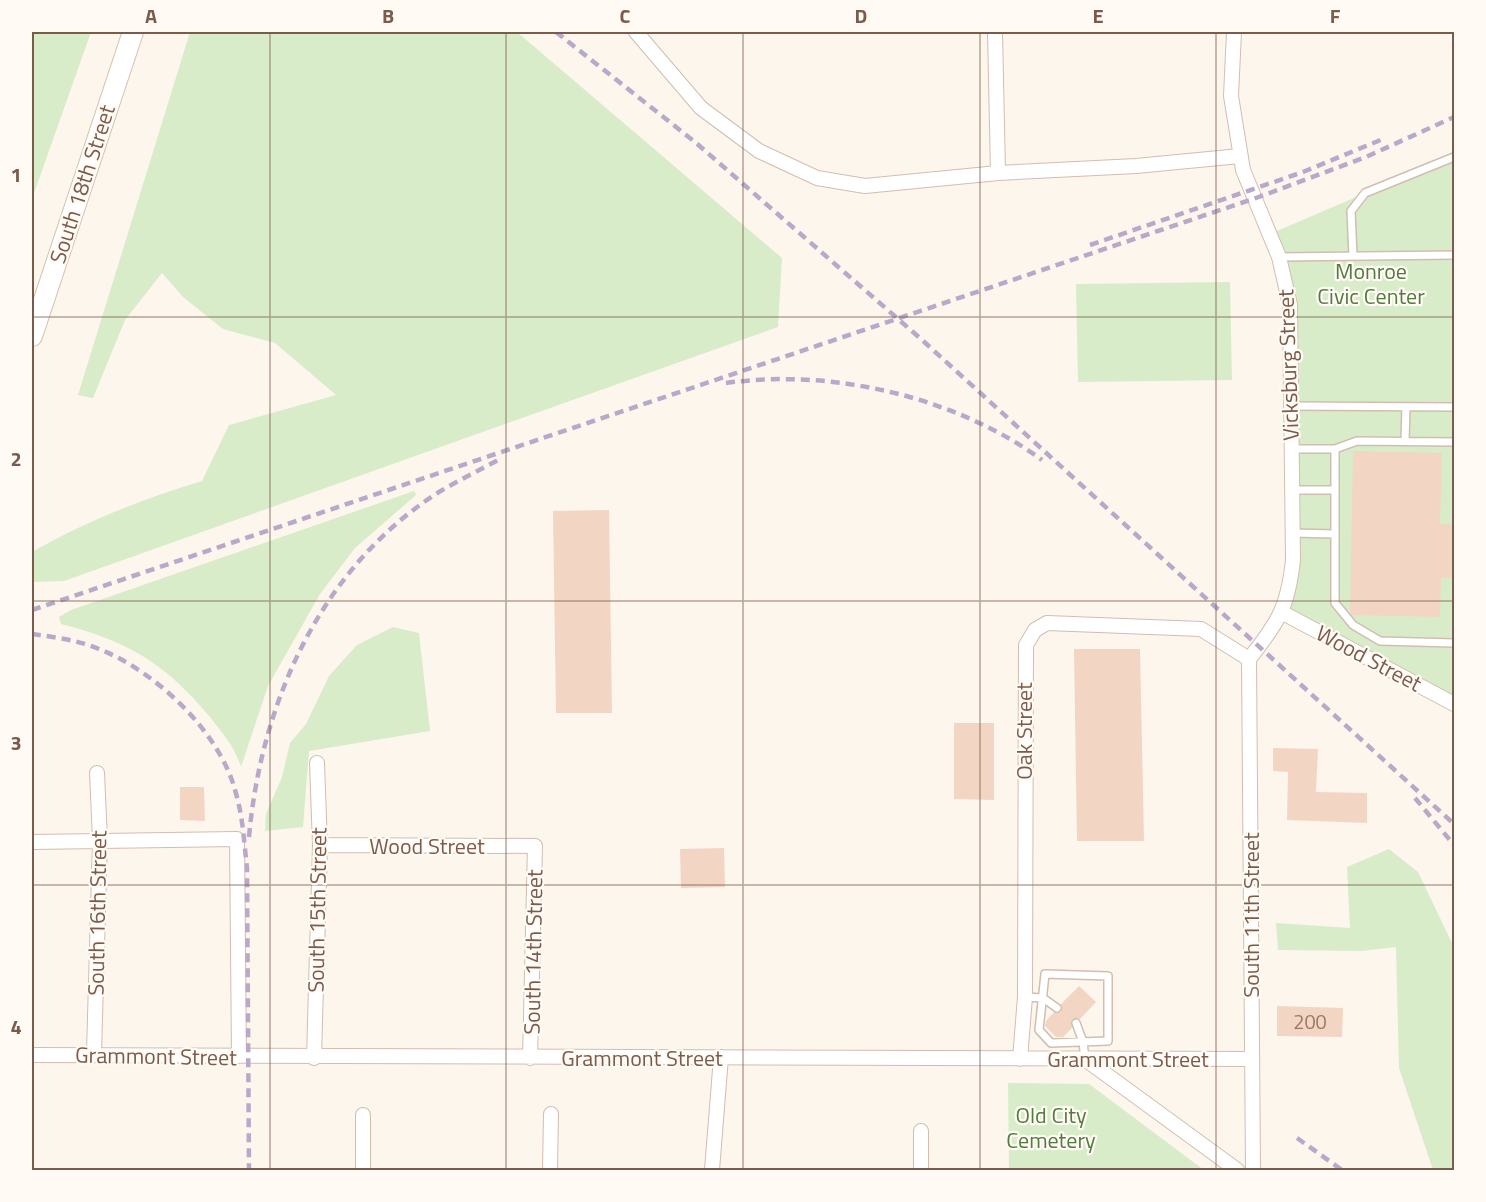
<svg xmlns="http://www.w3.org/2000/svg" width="1486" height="1202" viewBox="0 0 1486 1202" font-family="'Titillium Web',sans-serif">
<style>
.green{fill:#d8ecc9}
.building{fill:#f3d5c3}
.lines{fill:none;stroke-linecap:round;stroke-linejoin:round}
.service-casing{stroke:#d1beb0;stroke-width:10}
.minor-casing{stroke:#d1beb0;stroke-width:16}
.secondary-casing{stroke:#d6c0b0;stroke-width:22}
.service{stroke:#fff;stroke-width:7}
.minor{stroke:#fff;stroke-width:14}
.secondary{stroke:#fff;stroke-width:20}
.rail{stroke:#b9a8c9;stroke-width:4.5;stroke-dasharray:9 6;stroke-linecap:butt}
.grid{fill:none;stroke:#7a5c4d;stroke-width:1.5;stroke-opacity:0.55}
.labels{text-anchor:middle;stroke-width:4.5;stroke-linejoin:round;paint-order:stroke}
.number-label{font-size:20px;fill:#987a6a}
.street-label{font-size:22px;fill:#7a5c4d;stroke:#fffaf3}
.park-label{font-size:22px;fill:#537a41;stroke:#fffaf3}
.neatline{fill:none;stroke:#7a5c4d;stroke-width:2}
.grid-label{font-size:20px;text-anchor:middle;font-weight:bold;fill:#7a5c4d}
</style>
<rect width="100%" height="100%" fill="#fdf6ec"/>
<!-- green -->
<path class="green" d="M32,32h59l-59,167z
M190,32h327l265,226 -4,69 -714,254 -32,1v-30c54,-31 111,-53 170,-71l27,-56 107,-30 -61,-52 -52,-14 -40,-32 -21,-24 -37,47 -32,78 -15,-3z
M1454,155v549l-171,-91 7,-23v-285l-20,-71z
M1230,282l2,98 -154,2 -2,-98z
M414,491l2,4 -61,53 -35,46 -52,92 -27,81c-6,-20 -18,-33 -31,-50 -44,-53 -82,-76 -149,-93l-2,-7 12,-7z
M393,627l26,6 11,98 -121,20 -6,76 -38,4 1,-17 16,-37 8,-34 16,-19 23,-48 28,-31z
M1389,849l29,23 34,71 2,227h-21l-34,-102 -3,-121 -35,4 -83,-1 -2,-27 74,5 -3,-61z
M1008,1083l81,1 115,86h-195z"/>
<!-- building -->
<path class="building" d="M1353,451l89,2 -2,71 15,1v53h-14l-1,39 -88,-2 -2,-3z
M609,510l3,203h-56l-3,-202z
M1074,649h66l4,192h-67z
M954,723h40v77l-40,-1z
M1273,748l45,1 -2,43 51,1v30l-80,-3 1,-48 -15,-1z
M180,787h24l1,34 -25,-1z
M724,848l1,39 -44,1 -1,-39z
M1079,986l17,16 -16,17h-8v9l-9,9h-7l-11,-11 1,-5 8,-9h7v-8z
M1277,1006l66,2 -1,29 -65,-1z"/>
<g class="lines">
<!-- service casing -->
<g class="service-casing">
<path id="service" d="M1353,256l-2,-45 14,-18 89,-36
M1279,257l175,-2
M1291,406l163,1
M1405,441l1,-34
M1291,449h44v154l18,22 27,16 74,2
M1335,449l22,-8 97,1
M1292,490h42
M1292,533l43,1
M1045,974l63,2v65l-57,2 -12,-13z
M1025,997l18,1 14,10
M1076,1023l7,19 2,17"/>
</g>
<!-- minor casing -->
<g class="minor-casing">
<path id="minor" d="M636,32l65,76 58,43 58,27 48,8 133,-13 138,-7 104,-10
M995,32l3,141
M1234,32l-3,64 12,74 36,87 11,48 3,255c-5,47 -15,63 -44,99
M1283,613l171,91
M1249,659l4,511
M32,842l205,-3 2,217
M320,845l215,1 -5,212
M94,1053l6,-213 -3,-67
M32,1055l1220,4
M314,1058l6,-213 -3,-82
M1020,1059l5,-62 1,-352 9,-15 12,-7 154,6 48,30
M1085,1059l152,111
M363,1170v-55
M550,1170l1,-56
M712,1170l9,-113
M921,1170v-39"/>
</g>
<!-- secondary casing -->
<g class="secondary-casing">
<path id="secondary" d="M32,336l101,-304"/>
</g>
<!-- service -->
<use href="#service" class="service"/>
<!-- minor -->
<use href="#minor" class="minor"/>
<!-- secondary -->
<use href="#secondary" class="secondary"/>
<!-- rail -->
<path class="rail" d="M556,32l139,110 226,197 533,485
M1090,245l213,-73 80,-33
M726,383c106,-15 230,14 316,77
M32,610l1224,-412 110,-41 88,-40
M32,634c22,3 46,6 67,15 56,22 120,82 136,141 8,26 9,52 12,78l2,302
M1415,798l39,47
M249,837c12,-135 72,-270 190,-345 20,-12 41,-22 61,-33
M1297,1138l45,32"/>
</g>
<!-- grid -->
<path class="grid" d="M270,32v1138M506,32v1138M743,32v1138M980,32v1138M1216,32v1138M32,317h1422M32,601h1422M32,885h1422"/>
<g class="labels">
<!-- number labels -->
<g class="number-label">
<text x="1310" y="1029">200</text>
</g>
<!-- street labels -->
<g class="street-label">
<text transform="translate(82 184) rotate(-72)" y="8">South 18th Street</text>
<text transform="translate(1288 365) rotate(-92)" y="8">Vicksburg Street</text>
<text transform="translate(1369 658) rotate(28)" y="8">Wood Street</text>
<text transform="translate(1024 731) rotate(-90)" y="8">Oak Street</text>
<text x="427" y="854">Wood Street</text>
<text transform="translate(317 910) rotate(-89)" y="8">South 15th Street</text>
<text transform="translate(97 913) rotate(-89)" y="8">South 16th Street</text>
<text transform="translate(1251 915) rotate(-90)" y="8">South 11th Street</text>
<text transform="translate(533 952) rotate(-89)" y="8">South 14th Street</text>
<text transform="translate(156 1056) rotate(1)" y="8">Grammont Street</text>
<text x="642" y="1066">Grammont Street</text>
<text x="1128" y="1067">Grammont Street</text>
</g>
<!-- park labels -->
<g class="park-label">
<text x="1371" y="279">Monroe<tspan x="1371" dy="25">Civic Center</tspan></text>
<text x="1051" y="1123">Old City<tspan x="1051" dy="25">Cemetery</tspan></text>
</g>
</g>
<!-- border -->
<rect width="1486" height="1202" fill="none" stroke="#fffaf3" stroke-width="66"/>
<rect x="33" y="33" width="1420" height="1136" class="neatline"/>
<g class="grid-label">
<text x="151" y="23">A</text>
<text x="388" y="23">B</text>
<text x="625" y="23">C</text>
<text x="861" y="23">D</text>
<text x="1098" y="23">E</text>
<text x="1335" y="23">F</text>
<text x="16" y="182">1</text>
<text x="16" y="466">2</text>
<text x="16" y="750">3</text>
<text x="16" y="1034">4</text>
</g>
</svg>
